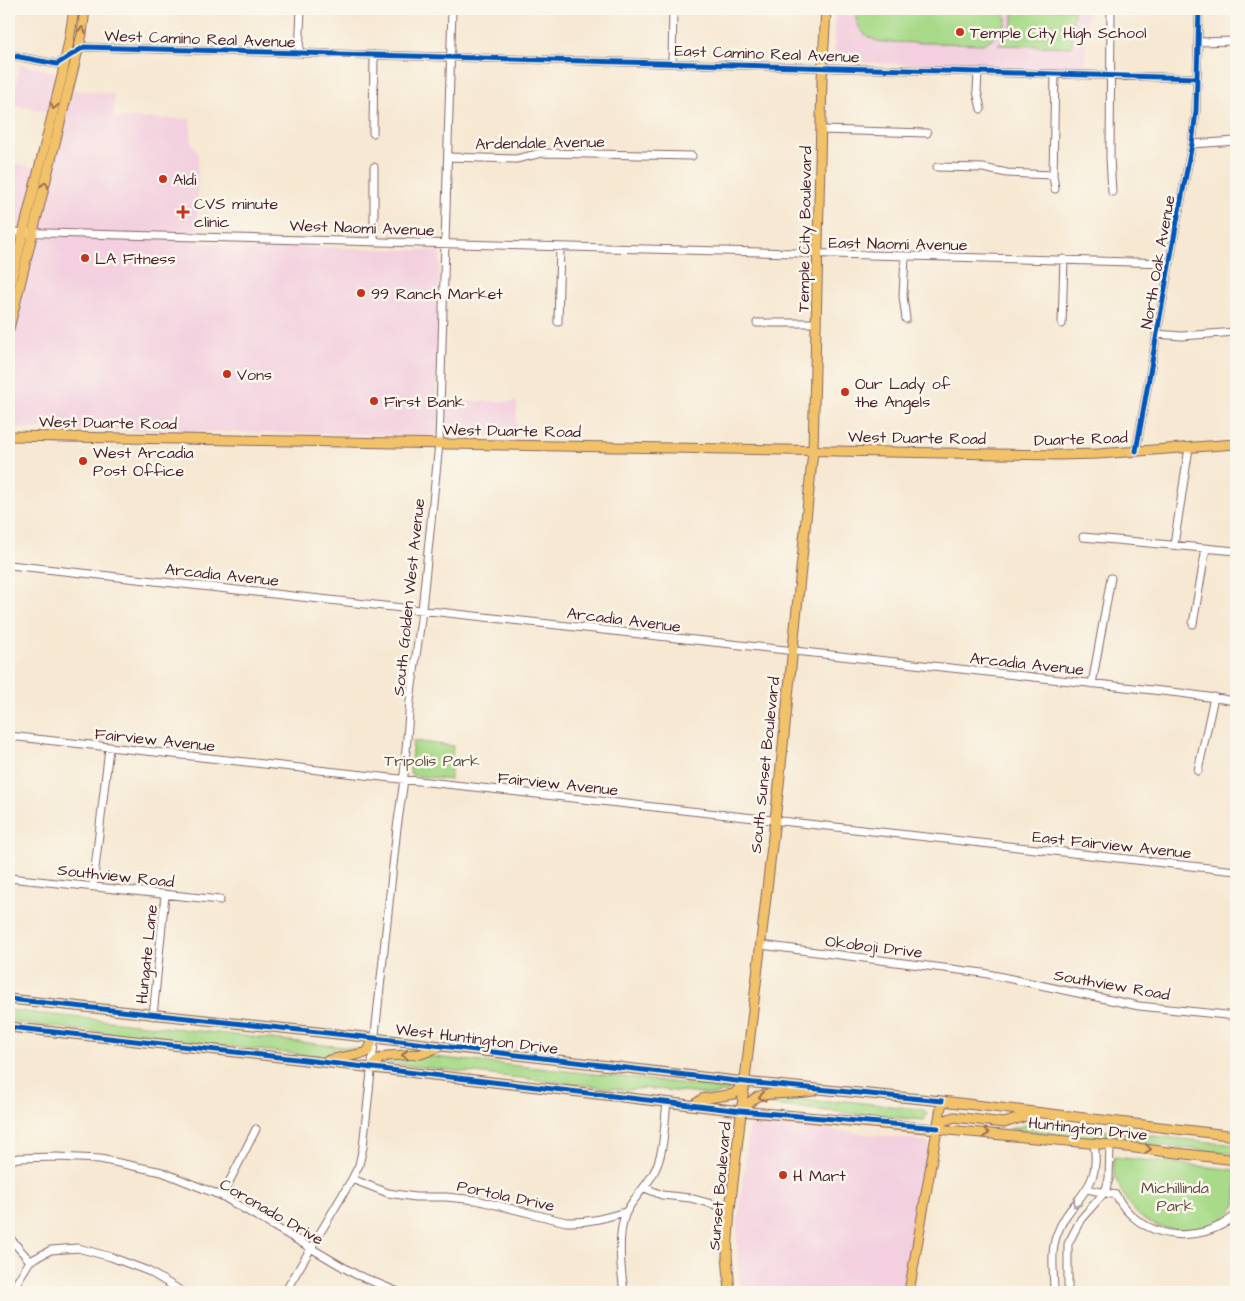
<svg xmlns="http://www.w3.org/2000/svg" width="1245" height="1301" viewBox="0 0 1245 1301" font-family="'Architects Daughter',sans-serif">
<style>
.built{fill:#f3cfdf}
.green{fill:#a8da89;stroke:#797c5a}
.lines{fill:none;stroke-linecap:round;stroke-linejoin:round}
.minor-casing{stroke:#866565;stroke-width:9}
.major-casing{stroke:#866565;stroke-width:11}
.minor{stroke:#fff;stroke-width:7}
.major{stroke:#f2c26a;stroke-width:9}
.cycleway-casing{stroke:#fbf7ec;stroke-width:8}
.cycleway{stroke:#0057b8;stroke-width:5}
.oneway{stroke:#9e704a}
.oneway2{stroke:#ae9aa0}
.poi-dot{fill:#c8321e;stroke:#fbf7ec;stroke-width:2}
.labels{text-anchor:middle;stroke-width:5;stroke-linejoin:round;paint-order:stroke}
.poi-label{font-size:16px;fill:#4a1f2b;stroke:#fbf7ec;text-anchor:start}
.street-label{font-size:16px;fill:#4a1f2b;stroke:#fbf7ec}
.park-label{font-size:16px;fill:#624e42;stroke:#fbf7ec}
</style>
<rect width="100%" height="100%" fill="#fbf7ec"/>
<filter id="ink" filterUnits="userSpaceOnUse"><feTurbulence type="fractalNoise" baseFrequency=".02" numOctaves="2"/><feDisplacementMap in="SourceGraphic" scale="10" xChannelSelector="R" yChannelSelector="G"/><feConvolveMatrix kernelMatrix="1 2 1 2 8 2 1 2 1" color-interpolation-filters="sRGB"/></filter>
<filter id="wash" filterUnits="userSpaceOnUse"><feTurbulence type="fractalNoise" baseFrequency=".0096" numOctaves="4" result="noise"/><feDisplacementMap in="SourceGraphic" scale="20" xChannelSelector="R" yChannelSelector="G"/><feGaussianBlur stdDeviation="1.12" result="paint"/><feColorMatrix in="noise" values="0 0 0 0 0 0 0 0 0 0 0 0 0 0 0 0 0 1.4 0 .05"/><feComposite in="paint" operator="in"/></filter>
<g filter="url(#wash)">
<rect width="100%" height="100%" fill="#f6e8d2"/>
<!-- built -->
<path class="built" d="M835,9h252l-2,60 -246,-7 -5,-5z
M20,64l31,7 25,19 38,4v24l76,1 2,25 6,9 -1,90 240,8 3,3 -4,146 81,2 -1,35 -507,-9v-265l43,8 13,-56 -52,-10z
M752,1121l174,20 3,3 -2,20 -23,128h-163l-3,-26 -1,-37 13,-106z"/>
<!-- green -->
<path class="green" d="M856,9h149l1,12 -3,8 -5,6 -15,9 -101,-2c-17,-3 -28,-15 -26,-33z
M1013,9h61l-2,38 -74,-2c11,-9 17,-21 15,-36z
M413,741l40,5 -3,34 -38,-5 -2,-3z
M9,1010l353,39h1l-23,6 -26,1 -305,-34z
M424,1056l302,32 4,3 -17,4 -68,-7 -17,2 -243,-27v-3z
M776,1097l46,5 23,-1 74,8 5,1 3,4 -3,6 -58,-5 -102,-11 -1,-2 1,-3z
M1035,1123l201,22v9l-227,-25z
M1114,1157l122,13v35c-3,4 -6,9 -10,12 -21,18 -62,17 -84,1 -9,-7 -17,-18 -21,-28 -6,-13 -9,-18 -7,-33z"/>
</g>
<g filter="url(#ink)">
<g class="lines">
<!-- minor casing -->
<g class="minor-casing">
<path id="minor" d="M1111,9l-1,149 2,34
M1198,42l38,-1
M299,53l2,-44
M9,55l48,9 27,-17 1113,31
M672,63l1,-54
M978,72l-1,19 4,18
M1055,74l-2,101 2,14
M821,130l106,3
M373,133l1,-78
M1192,144l44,-3
M448,157l68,2 26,-6 150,3
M937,167l46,1 24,5 46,2
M9,232l1161,31
M374,242v-75
M905,257l-2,39 3,23
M558,322l2,-75
M757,323h60
M1062,324l2,-65
M1156,334l26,2 54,-4
M1136,451l41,-230 15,-77 4,-33 3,-102
M1083,537l153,14
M1174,545l15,-97
M9,565l1171,128 56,8
M1193,624l13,-76
M1092,684l19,-106
M9,736l1227,135
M1198,771l16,-74
M9,878l211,22
M93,886l16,-138
M761,945l222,28 156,33 97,10
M153,1016l12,-121
M9,1161l9,-3 39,-1 43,2 62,13 60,24 133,78 43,18
M352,1179l36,14 27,4h31l30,3 90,22c21,1 39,-4 59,-10
M645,1188l17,7 28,3 40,11
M1087,1189l29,6c23,45 83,52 120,20
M222,1196l34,-67
M9,1237l21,24 21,-11 27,-2 33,9 37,14 35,21
M16,1292l1,-10 13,-21
M285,1292l67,-113 7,-14 4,-18 34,-319 6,-41 7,-86 11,-82 18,-175 13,-435
M624,1292c-3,-22 -7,-55 1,-77 4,-12 21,-28 28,-41 12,-21 11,-49 14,-72
M1054,1292c0,-18 -4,-40 3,-58 13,-37 45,-41 37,-90
M1068,1292v-48l13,-25 24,-27 4,-13 1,-34"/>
</g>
<!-- major casing -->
<g class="major-casing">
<path id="major" d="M9,290l53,-214 7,-35 5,-32
M9,329l73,-295 3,-25
M9,436l1049,19 40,-1 138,-10
M9,999l365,39 371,44 197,19 294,35
M9,1027l253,28 479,56 369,34 126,15
M329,1060l36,-7 3,-2 6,-13
M371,1068l8,-9 8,-3 34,-2 18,-7
M694,1105l8,-6 32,-5 11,-12
M741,1111c5,-4 10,-11 16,-14 12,-6 41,-2 57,-6
M938,1128l5,-7 11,-4 50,6 29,-9
M730,1292l-3,-37 3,-46 49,-424 34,-334 9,-372 4,-70
M909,1292l33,-191"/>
</g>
<!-- minor -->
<use href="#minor" class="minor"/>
<!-- major -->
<use href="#major" class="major"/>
<!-- cycleway casing -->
<g class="cycleway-casing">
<path id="cycleway" d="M9,55l48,9 27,-17 1113,31
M1136,451l41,-230 15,-77 4,-33 3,-102
M9,999l365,39 371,44 197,19
M9,1027l253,28 479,56 197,17"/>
</g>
<!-- cycleway -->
<use href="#cycleway" class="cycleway"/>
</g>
<!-- one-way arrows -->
<defs><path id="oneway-chevron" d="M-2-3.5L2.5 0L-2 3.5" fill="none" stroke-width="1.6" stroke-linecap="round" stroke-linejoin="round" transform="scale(1.25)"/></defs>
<g class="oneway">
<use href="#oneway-chevron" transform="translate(82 30) rotate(-80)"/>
<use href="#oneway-chevron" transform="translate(54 106) rotate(104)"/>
<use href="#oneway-chevron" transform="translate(45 185) rotate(-76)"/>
<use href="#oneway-chevron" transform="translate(405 1055) rotate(176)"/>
<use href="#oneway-chevron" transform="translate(762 1097) rotate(163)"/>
<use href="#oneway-chevron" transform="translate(986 1133) rotate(6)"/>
<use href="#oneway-chevron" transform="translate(1148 1149) rotate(6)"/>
</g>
<use class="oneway2" href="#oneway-chevron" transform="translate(1076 1204) rotate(129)"/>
</g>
<!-- markers -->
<g class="poi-dot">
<circle cx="960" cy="32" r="5"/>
<circle cx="163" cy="179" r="5"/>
<path d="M180.5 204.5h5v5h5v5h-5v5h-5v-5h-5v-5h5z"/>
<circle cx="85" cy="258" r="5"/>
<circle cx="361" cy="293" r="5"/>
<circle cx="227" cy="374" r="5"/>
<circle cx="845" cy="392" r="5"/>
<circle cx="374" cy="401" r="5"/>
<circle cx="83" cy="461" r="5"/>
<circle cx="783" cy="1175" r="5"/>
</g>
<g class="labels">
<!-- poi labels -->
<g class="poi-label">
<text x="970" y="38">Temple City High School</text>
<text x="173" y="185">Aldi</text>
<text x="194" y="209">CVS minute<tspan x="194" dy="18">clinic</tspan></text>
<text x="95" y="264">LA Fitness</text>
<text x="371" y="299">99 Ranch Market</text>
<text x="237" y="380">Vons</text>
<text x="855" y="389">Our Lady of<tspan x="855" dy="18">the Angels</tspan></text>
<text x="384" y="407">First Bank</text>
<text x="93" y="458">West Arcadia<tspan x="93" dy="18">Post Office</tspan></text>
<text x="793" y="1181">H Mart</text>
</g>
<!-- street labels -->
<g class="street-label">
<text transform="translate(200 38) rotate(2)" y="6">West Camino Real Avenue</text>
<text transform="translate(767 53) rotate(2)" y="6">East Camino Real Avenue</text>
<text transform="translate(540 142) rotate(-1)" y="6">Ardendale Avenue</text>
<text transform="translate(362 227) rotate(2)" y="6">West Naomi Avenue</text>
<text transform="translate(804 229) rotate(-89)" y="6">Temple City Boulevard</text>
<text transform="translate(898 243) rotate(1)" y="6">East Naomi Avenue</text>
<text transform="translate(1157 262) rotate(-80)" y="6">North Oak Avenue</text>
<text transform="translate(108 422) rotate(1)" y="6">West Duarte Road</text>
<text transform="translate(512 430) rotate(1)" y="6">West Duarte Road</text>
<text transform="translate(917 437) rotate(1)" y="6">West Duarte Road</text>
<text transform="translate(1081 438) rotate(-2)" y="6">Duarte Road</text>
<text transform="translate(222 574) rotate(6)" y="6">Arcadia Avenue</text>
<text transform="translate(408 597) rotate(-84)" y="6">South Golden West Avenue</text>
<text transform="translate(624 619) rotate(7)" y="6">Arcadia Avenue</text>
<text transform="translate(1027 663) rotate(6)" y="6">Arcadia Avenue</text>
<text transform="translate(155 739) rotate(6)" y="6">Fairview Avenue</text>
<text transform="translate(764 765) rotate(-84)" y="6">South Sunset Boulevard</text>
<text transform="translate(558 783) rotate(6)" y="6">Fairview Avenue</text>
<text transform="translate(1112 844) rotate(6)" y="6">East Fairview Avenue</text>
<text transform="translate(116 875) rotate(6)" y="6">Southview Road</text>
<text transform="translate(874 946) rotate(7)" y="6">Okoboji Drive</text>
<text transform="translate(146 954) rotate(-84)" y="6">Hungate Lane</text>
<text transform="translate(1112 984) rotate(10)" y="6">Southview Road</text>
<text transform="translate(477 1038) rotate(7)" y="6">West Huntington Drive</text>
<text transform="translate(1088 1128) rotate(6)" y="6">Huntington Drive</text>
<text transform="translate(719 1186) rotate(-85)" y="6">Sunset Boulevard</text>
<text transform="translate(506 1195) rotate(12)" y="6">Portola Drive</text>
<text transform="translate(272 1211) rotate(30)" y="6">Coronado Drive</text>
</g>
<!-- park labels -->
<g class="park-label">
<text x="432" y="766">Tripolis Park</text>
<text x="1175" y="1193">Michillinda<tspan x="1175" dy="18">Park</tspan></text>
</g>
</g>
<!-- margin -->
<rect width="1245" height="1301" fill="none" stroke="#fbf7ec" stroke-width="30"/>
</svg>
